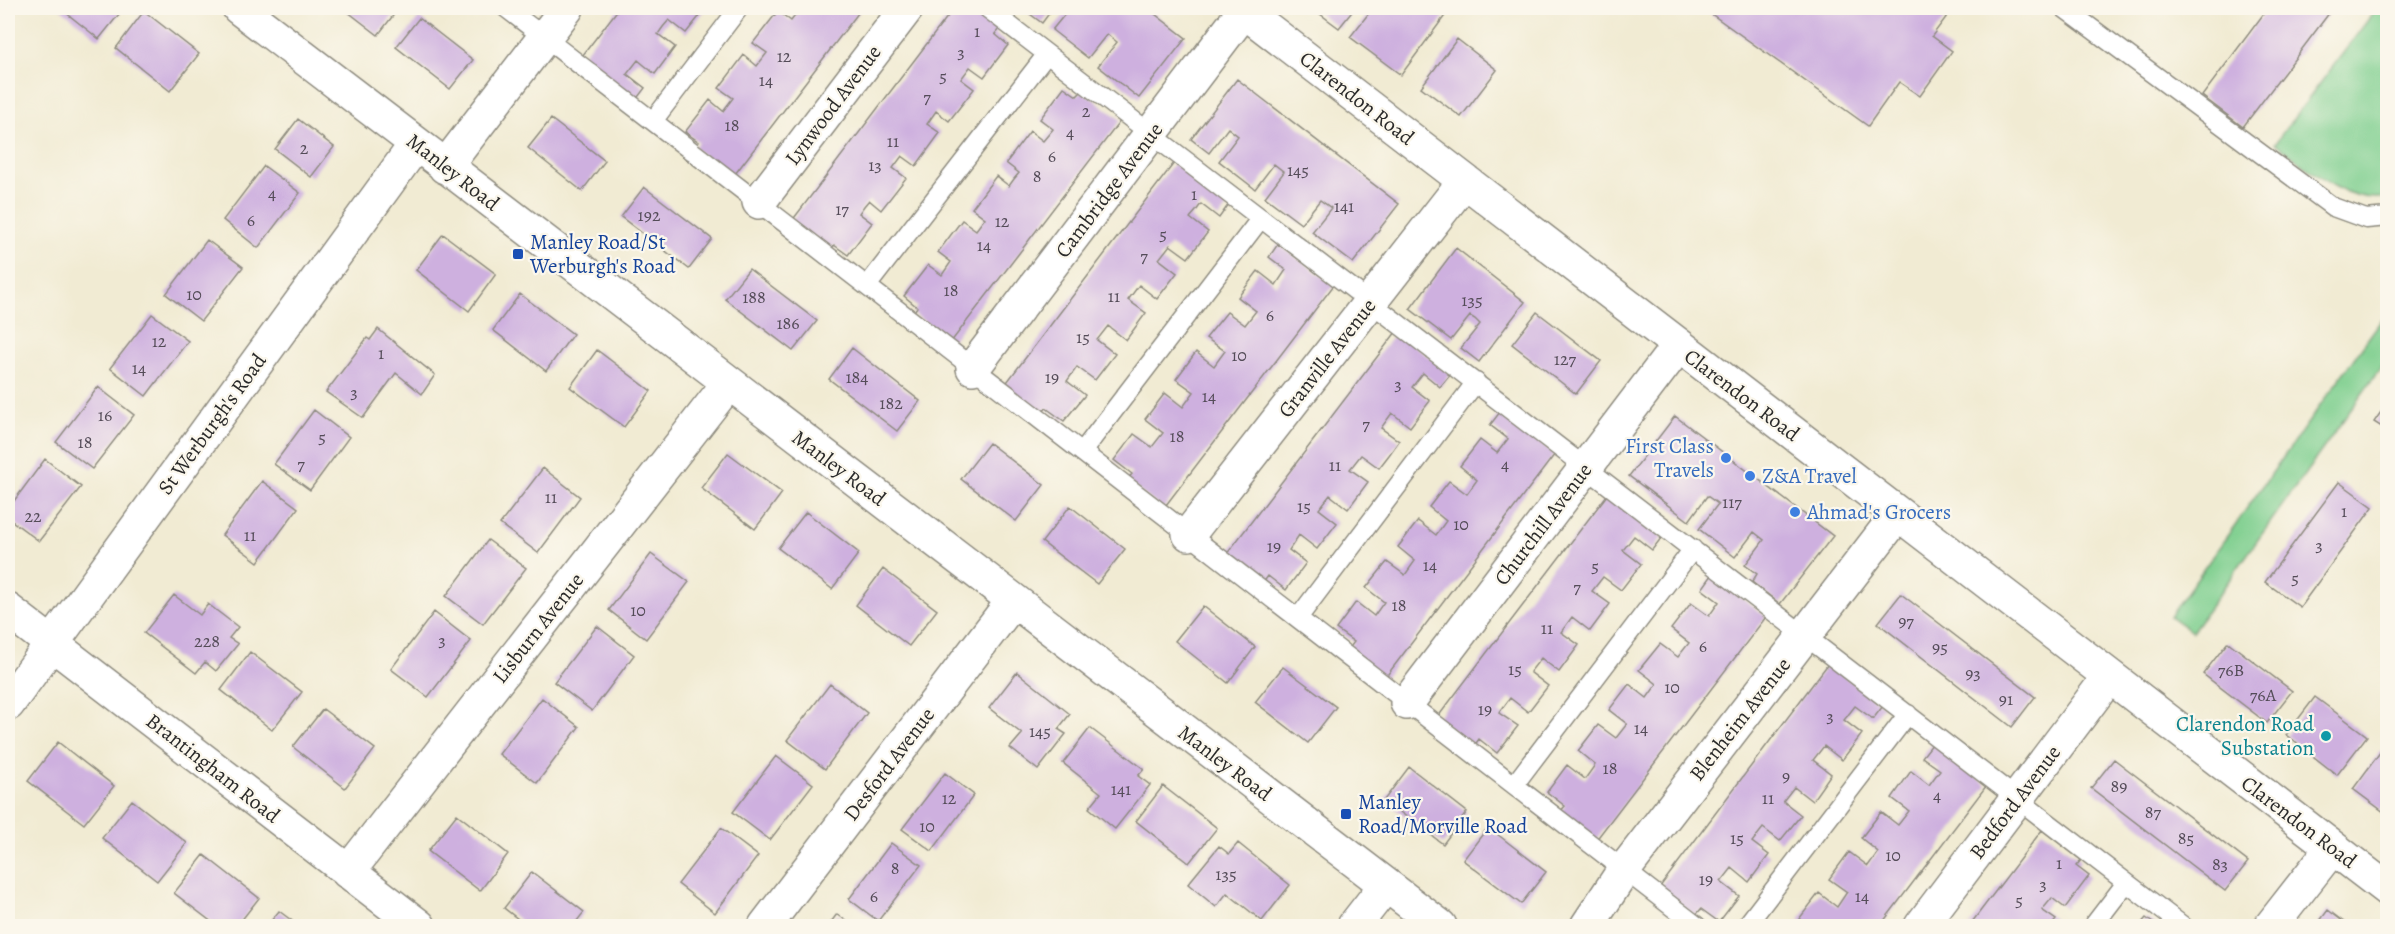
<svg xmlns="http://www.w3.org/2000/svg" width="2395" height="934" viewBox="0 0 2395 934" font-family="Alegreya,serif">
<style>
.green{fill:#7fcf8f;stroke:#557d5d;stroke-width:1.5}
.building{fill:#ceb0df}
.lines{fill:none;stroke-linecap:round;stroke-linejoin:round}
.lane-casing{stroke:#8e8b7f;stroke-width:21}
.street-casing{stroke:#8e8b7f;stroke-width:36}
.lane{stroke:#fff;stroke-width:18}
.street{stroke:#fff;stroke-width:33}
.transit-dot{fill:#1a4fb4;stroke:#fbf7ec;stroke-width:2}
.shop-dot{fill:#3f7fe0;stroke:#fbf7ec;stroke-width:2}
.culture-dot{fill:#0f9aa8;stroke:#fbf7ec;stroke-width:2}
.labels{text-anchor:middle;stroke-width:4.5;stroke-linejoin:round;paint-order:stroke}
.number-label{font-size:18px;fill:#544c58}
.street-label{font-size:21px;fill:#2b2b2b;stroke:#fbf7ec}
.transit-label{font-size:21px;fill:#164399;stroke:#fbf7ec;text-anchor:start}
.shop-label{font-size:21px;fill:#366cbe;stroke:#fbf7ec;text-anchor:start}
.culture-label{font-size:21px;fill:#0d838f;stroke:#fbf7ec;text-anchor:end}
</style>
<rect width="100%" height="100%" fill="#fbf7ec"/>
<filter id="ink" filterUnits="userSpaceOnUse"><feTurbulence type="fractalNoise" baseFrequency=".0167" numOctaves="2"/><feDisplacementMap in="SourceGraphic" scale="12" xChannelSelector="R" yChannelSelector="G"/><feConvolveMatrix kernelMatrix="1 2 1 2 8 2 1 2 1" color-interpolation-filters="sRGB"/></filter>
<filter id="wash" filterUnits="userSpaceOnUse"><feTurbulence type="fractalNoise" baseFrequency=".008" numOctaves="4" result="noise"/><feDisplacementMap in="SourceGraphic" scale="24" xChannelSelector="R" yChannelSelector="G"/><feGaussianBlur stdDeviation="1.35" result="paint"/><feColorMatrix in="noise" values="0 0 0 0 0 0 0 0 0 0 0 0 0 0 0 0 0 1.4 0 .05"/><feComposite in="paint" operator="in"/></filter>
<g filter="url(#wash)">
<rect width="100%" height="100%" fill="#f1ebd3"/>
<!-- green -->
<path class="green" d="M2377,8h11v189c-44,8 -81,-30 -113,-54z
M2382,319l5,4v36l-195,273 -22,-16z"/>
<g id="blocks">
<!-- building -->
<path class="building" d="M60,8h64l-25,31z
M343,8h56l-21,27z
M619,8h87l-20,25 -17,-13 -6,7 -5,7 17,13 -20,27 -17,-14 -11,14 18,14 -10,13 -56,-41z
M801,8h61l-130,170 -38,-30 5,-6 -14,-10 25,-32 13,11 10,-13 -14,-10 25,-33 13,11 10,-13 -14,-10 25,-32 13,10z
M954,8h18l27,21 -4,5 13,11 -24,32 -14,-10 -9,12 13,10 -25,32 -13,-10 -9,13 13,9 -24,33 -14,-10 -9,12 13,10 -25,32 -12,-10 -5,6 -5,7 13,10 -24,32 -14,-10 -4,6 -39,-29z
M1022,8h31l-11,15z
M1070,8h77l39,30 -47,60 -41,-32 19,-24 -10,-8 -19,24 -36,-28z
M1312,8h43l-16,20z
M1373,8h67l7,5 -46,62 -51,-38z
M1703,8h250l-21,28 20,15 -32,45 -21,-14 -31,44z
M2268,8h65l-90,119 -41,-31z
M144,11l55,43 -29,37 -54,-43z
M419,18l54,42 -23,29 -54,-42z
M1457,39l40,31 -36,47 -40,-30z
M1237,79l162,125 -46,59 -41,-31 19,-24 -11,-8 -19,24 -36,-27 19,-25 -10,-8 -19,25 -36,-28 19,-25 -10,-8 -19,25 -18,-14z
M1064,87l13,9 5,-5 39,29 -170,222 -38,-29 4,-6 -13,-11 24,-31 14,10 9,-13 -13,-10 24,-32 14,10 9,-12 -13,-10 24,-32 13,10 5,-7 5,-6 -13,-10 24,-32 13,10 10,-12 -13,-10z
M298,119l36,28 -23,30 -36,-28z
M551,119l54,42 -23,30 -54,-43z
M1174,163l55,41 -10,14 -18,-14 -5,7 -6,7 18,14 -20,26 -18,-13 -11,14 18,14 -20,26 -18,-14 -11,15 18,13 -20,27 -18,-14 -11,14 18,14 -20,26 -18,-13 -10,14 18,14 -21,26 -18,-13 -5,7 -37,-29z
M264,166l36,27 -42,55 -35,-28z
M644,187l68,52 -23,30 -68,-52z
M443,234l53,40 -27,37 -53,-41z
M207,240l36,27 -42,54 -35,-27z
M1278,244l56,41 -171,224 -37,-28 6,-7 -18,-14 20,-26 18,13 11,-14 -18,-14 20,-26 18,14 11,-15 -18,-13 20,-27 18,14 11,-15 -19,-13 21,-26 18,13 11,-14 -18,-14 20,-26 18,14 10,-15 -17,-13z
M1456,248l69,54 -46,60 -18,-14 19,-24 -5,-5 -5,-3 -19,24 -41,-31z
M749,269l68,52 -24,30 -68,-52z
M520,294l53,40 -27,37 -53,-41z
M1537,312l64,49 -25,33 -64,-50z
M152,314l36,27 -42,55 -36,-28z
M378,329l57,46 -13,19 -26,-21 -33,45 -37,-26 41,-54 3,2z
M1396,332l55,42 -11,13 -17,-14 -11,14 18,14 -20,26 -18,-14 -11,15 18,13 -10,14 -10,13 -18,-13 -11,14 18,13 -20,27 -18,-14 -11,14 18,14 -20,26 -18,-14 -10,15 17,13 -20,27 -18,-14 -5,7 -37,-28z
M852,348l68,53 -23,30 -68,-52z
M597,350l54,41 -27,36 -54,-40z
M98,387l36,28 -42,54 -36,-27z
M2388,402v29l-14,-9z
M314,410l35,27 -39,53 -36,-26z
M1500,412l55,42 -170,224 -37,-28 6,-8 -18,-13 20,-27 18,14 10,-14 -18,-14 21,-26 18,13 10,-14 -17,-14 20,-26 18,14 10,-14 -17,-14 20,-26 18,13 10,-14 -17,-14 20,-26 17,13 11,-14 -18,-14z
M1675,416l158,120 -53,68 -28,-22 5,-8 -12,-9 19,-25 -10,-8 -19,25 -36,-28 19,-25 -11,-8 -18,25 -60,-45z
M989,443l55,42 -28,36 -55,-42z
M728,453l54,40 -27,36 -54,-41z
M45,459l36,28 -42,54 -31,-23v-9z
M543,468l37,29 -42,56 -38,-29z
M262,481l36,27 -40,54 -36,-27z
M2339,482l34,25 -73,100 -35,-25z
M1607,495l55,42 -10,13 -18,-14 -11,14 18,14 -20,26 -18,-13 -11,14 18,13 -20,27 -18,-14 -11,15 18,13 -20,27 -18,-14 -11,14 18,14 -20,26 -18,-14 -11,15 19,13 -21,27 -18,-14 -5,7 -37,-28z
M1070,506l55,43 -28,35 -55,-42z
M806,512l53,41 -27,36 -54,-41z
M488,540l38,28 -43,56 -37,-28z
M651,554l38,28 -43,57 -37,-29z
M883,569l54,41 -28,36 -53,-41z
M1712,575l54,42 -170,223 -37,-27 6,-7 -18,-14 20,-27 18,14 10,-14 -17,-14 20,-26 18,13 11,-14 -18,-14 20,-26 18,14 10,-14 -18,-14 21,-26 18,13 11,-14 -18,-14 20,-26 18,13 10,-14 -17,-13z
M1901,594l134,103 -23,30 -134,-104z
M174,595l26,20 8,-11 30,23 -9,11 9,6 -22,27 -11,-9 -9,11 -52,-40z
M1203,606l52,41 -27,36 -53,-42z
M434,612l37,29 -43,56 -37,-28z
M597,626l37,29 -42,56 -38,-29z
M2228,642l64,49 -25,32 -64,-49z
M250,652l52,40 -30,38 -51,-40z
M1828,664l55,42 -10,13 -18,-13 -11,14 18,14 -20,26 -18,-14 -11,14 18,14 -19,27 -18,-14 -11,14 18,14 -21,26 -17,-13 -11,14 17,13 -20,27 -17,-14 -11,14 18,14 -20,26 -18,-13 -6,7 -36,-28z
M1283,667l53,40 -28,36 -53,-41z
M1017,672l53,42 -12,15 8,5 -28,36 -28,-22 12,-14 -33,-26z
M830,684l37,29 -42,56 -38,-29z
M2315,697l52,39 -30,39 -51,-40z
M542,698l37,29 -42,56 -38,-29z
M323,709l52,40 -30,39 -52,-41z
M1090,728l54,41 -6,7 12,9 -35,44 -26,-21 12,-15 -38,-30z
M58,742l56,44 -30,38 -56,-43z
M1933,743l54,42 -107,141h-72l-9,-7 20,-26 18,14 10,-15 -18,-13 20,-27 19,14 10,-14 -17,-14 20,-26 17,13 11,-14 -17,-13 19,-27 18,14 11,-15 -18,-13z
M2381,751l7,4v60l-35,-26z
M776,756l37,28 -43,56 -37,-28z
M2114,759l134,103 -23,29 -134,-103z
M1409,767l58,45 -24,32 -59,-44z
M945,773l29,22 -42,56 -30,-22z
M1163,786l54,42 -28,35 -53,-42z
M132,800l55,43 -30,38 -55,-43z
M457,814l51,40 -28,37 -52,-40z
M1488,827l58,45 -25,32 -58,-44z
M721,828l37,28 -43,57 -37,-29z
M2042,830l39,30 -5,6 13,10 -24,32 -13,-10 -10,12 14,10 -5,6h-82z
M891,843l30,22 -43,56 -29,-22z
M1238,843l52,42 -28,36 -35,-28 -11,14 -28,-23 31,-38 10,8z
M204,855l55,43 -22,28h-20l-43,-33z
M532,872l52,40 -11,14h-46l-23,-18z
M2328,910l21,16h-33z
M279,911l20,15h-32z
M837,914l16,12h-25z
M2146,918l11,8h-18z"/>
</g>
</g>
<g filter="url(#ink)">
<use href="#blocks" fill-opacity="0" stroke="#8e8b7f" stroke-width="1.5"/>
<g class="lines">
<!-- lane casing -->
<g class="lane-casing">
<path id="lane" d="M506,8l1191,918
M987,8l1196,918
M2064,8l269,199 33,12 22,-2
M653,121l86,-113
M867,286l180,-232
M1082,452l179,-234
M1298,618l178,-236
M1514,785l179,-236
M1746,926l162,-212
M2093,926l33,-43"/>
</g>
<!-- street casing -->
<g class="street-casing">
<path id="street" d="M239,8l1201,918
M1240,8l1148,882
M445,167l122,-159
M759,202l148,-194
M973,368l271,-357
M1189,534l275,-352
M8,610l411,316
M1407,703l271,-357
M8,704l408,-560
M348,872l380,-488
M765,926l248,-325
M1354,926l32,-41
M1587,926l37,-56 274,-356
M1921,926l188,-249
M2271,926l61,-78"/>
</g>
<!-- lane -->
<use href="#lane" class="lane"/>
<!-- street -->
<use href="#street" class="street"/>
</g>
</g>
<!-- markers -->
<g class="transit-dot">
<rect x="512" y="248" width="12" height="12" rx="3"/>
<rect x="1340" y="808" width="12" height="12" rx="3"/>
</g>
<g class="shop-dot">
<circle cx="1726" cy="458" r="6"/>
<circle cx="1750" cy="476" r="6"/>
<circle cx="1795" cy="512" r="6"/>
</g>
<circle class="culture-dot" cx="2326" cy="736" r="6"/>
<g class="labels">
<!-- number labels -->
<g class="number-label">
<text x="977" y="37">1</text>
<text x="961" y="58">3</text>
<text x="784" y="62">12</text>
<text x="943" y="82">5</text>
<text x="766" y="86">14</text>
<text x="927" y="103">7</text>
<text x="1086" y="117">2</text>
<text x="732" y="131">18</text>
<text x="1070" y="138">4</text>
<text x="893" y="147">11</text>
<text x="304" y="154">2</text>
<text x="1052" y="162">6</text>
<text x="875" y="171">13</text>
<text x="1298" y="176">145</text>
<text x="1037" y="182">8</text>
<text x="272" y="199">4</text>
<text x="1194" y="200">1</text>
<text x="1344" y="212">141</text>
<text x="842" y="215">17</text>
<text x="649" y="221">192</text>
<text x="251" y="226">6</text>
<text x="1002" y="227">12</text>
<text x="1163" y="240">5</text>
<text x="984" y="251">14</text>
<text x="1144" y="262">7</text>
<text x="951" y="296">18</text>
<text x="194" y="300">10</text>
<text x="1114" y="302">11</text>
<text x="754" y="303">188</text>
<text x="1472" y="306">135</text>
<text x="1270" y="321">6</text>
<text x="788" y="329">186</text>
<text x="1083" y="343">15</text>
<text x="159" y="347">12</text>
<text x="381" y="359">1</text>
<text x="1239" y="361">10</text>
<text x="1565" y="365">127</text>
<text x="139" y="374">14</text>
<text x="857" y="383">184</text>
<text x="1052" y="383">19</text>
<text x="1398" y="390">3</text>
<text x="354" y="398">3</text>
<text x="1209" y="402">14</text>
<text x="891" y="409">182</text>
<text x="105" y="421">16</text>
<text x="1366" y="430">7</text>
<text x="1177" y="442">18</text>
<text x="322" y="443">5</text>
<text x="85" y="448">18</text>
<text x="301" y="470">7</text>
<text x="1505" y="470">4</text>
<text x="1335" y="471">11</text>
<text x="551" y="503">11</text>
<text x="1732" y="508">117</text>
<text x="1304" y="512">15</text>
<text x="2344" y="517">1</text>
<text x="33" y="522">22</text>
<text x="1461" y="530">10</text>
<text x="250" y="541">11</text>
<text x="2319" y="551">3</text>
<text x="1274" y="552">19</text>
<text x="1430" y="571">14</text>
<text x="1595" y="572">5</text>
<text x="2295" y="584">5</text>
<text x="1577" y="593">7</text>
<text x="1399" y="611">18</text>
<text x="638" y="616">10</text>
<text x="1906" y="627">97</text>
<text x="1547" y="634">11</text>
<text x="442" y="646">3</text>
<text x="207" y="647">228</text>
<text x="1703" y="652">6</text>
<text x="1940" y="653">95</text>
<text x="1515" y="675">15</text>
<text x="2231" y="676">76B</text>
<text x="1973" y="679">93</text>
<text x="1672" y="693">10</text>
<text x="2263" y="701">76A</text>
<text x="2006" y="705">91</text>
<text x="1485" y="715">19</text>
<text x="1830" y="722">3</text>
<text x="1641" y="734">14</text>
<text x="1040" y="737">145</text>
<text x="1610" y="774">18</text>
<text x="1786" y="782">9</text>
<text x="2119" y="792">89</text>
<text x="1121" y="795">141</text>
<text x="1937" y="801">4</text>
<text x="949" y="804">12</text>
<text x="1768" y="804">11</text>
<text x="2153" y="818">87</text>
<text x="927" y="832">10</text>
<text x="1737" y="844">15</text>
<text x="2186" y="844">85</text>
<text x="1893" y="861">10</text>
<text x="2059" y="869">1</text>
<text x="2220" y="870">83</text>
<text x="895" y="874">8</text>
<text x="1226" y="880">135</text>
<text x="1706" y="885">19</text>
<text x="2043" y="890">3</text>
<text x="874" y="902">6</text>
<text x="1862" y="902">14</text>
<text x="2019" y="906">5</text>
</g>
<!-- street labels -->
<g class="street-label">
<text transform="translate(1357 98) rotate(38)" y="7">Clarendon Road</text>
<text transform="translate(833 105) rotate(-53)" y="7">Lynwood Avenue</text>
<text transform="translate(453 172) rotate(38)" y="7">Manley Road</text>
<text transform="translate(1109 190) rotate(-53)" y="7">Cambridge Avenue</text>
<text transform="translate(1327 358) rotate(-52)" y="7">Granville Avenue</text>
<text transform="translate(1742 395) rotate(37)" y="7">Clarendon Road</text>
<text transform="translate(212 424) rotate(-54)" y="7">St Werburgh's Road</text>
<text transform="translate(839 468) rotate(37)" y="7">Manley Road</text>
<text transform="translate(1543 524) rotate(-53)" y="7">Churchill Avenue</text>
<text transform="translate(538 628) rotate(-52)" y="7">Lisburn Avenue</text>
<text transform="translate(1740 719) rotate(-52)" y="7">Blenheim Avenue</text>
<text transform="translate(1225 763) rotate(37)" y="7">Manley Road</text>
<text transform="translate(889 764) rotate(-53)" y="7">Desford Avenue</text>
<text transform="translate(213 768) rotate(38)" y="7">Brantingham Road</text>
<text transform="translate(2015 802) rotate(-53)" y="7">Bedford Avenue</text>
<text transform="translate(2299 822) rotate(37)" y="7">Clarendon Road</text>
</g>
<!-- transit labels -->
<g class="transit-label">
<text x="530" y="249">Manley Road/St<tspan x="530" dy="24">Werburgh's Road</tspan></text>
<text x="1358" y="809">Manley<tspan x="1358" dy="24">Road/Morville Road</tspan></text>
</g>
<!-- shop labels -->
<g class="shop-label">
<text x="1714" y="453" text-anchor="end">First Class<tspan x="1714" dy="24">Travels</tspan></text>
<text x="1762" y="483">Z&amp;A Travel</text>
<text x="1807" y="519">Ahmad's Grocers</text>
</g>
<!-- culture labels -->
<g class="culture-label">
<text x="2314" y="731">Clarendon Road<tspan x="2314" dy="24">Substation</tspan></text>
</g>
</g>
<!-- margin -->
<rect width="2395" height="934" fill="none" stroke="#fbf7ec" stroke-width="30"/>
</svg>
